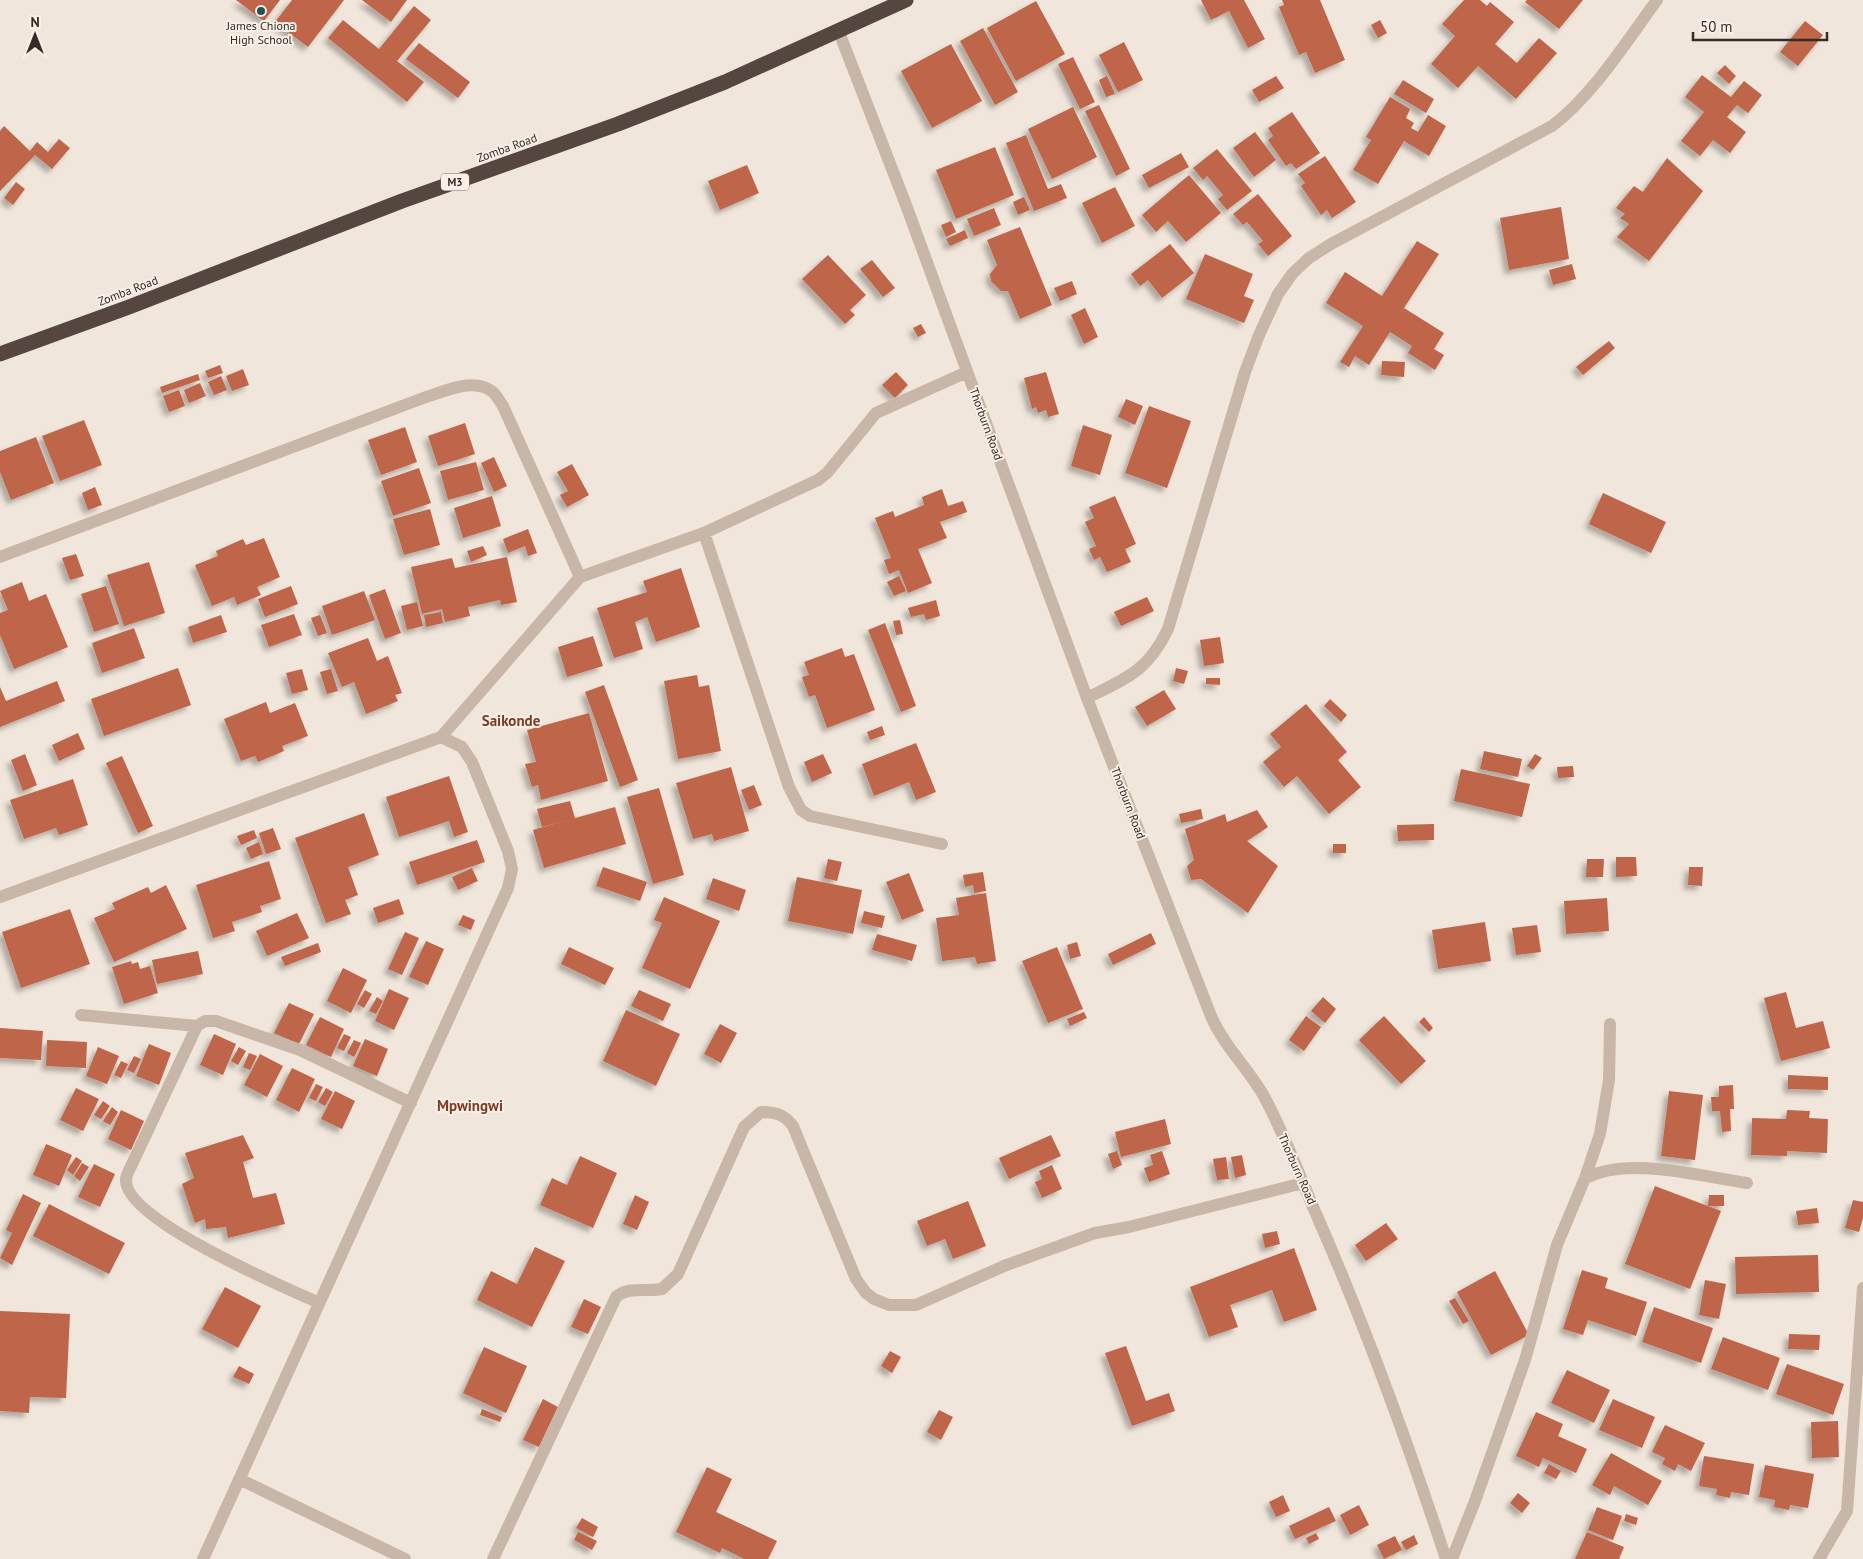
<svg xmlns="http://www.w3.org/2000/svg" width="1863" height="1559" viewBox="0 0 1863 1559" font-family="'PT Sans',sans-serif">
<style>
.building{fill:#bf654a;filter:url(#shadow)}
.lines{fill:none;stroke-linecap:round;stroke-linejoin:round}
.minor{stroke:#c8b6a8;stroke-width:12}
.highway{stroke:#55463f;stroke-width:15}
.poi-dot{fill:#205154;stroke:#f8f0e7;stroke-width:2}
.labels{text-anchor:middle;stroke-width:4;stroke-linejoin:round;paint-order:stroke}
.shield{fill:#f8f0e7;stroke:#706761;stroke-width:1}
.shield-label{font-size:11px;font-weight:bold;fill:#352c28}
.poi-label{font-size:12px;fill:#352c28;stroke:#f8f0e7}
.street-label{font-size:12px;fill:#352c28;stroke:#f8f0e7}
.quarter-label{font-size:15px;font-weight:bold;fill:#7f3a25;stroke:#f8f0e7}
</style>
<defs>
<filter id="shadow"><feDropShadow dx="-4.5" dy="4.5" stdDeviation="2.5" flood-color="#0004"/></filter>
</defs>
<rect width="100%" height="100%" fill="#f0e6db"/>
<!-- building -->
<path class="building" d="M236,0h44l-16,21z
M292,0h52l-36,47 -33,-25z
M362,0h45l-16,22z
M1201,0h43l21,39 -17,9 -19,-37 -18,9z
M1282,0h38l25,60 -30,13 -9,-21 -7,3 -20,-48 5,-2z
M1464,0h16l7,6 3,-4 24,20 -19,22 22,19 22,-25 18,15 -41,46 -38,-33 -20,22 -27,-24 24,-28 -13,-12z
M1527,0h56l-24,29 -34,-27z
M1036,1l29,53 -49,27 -29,-53z
M414,6l17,14 -34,41 27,21 -17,20 -79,-64 15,-18 36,29z
M1380,20l7,13 -9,5 -7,-13z
M1805,21l18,14 -25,31 -18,-14z
M983,28l35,64 -23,13 -35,-64z
M1124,42l19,38 -25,12 -19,-37z
M419,43l51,39 -12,16 -52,-39z
M951,44l31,57 -50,27 -31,-57z
M1073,57l22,45 -15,7 -22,-45z
M1725,65l11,11 -7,8 -12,-11z
M1702,75l29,22 13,-16 18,14 -14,18 -11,-8 -10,12 19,15 -16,21 -17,-13 -13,16 -19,-15 23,-29 -19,-15z
M1107,76l8,18 -9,3 -7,-17z
M1276,76l8,12 -25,14 -7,-12z
M1403,80l31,19 -8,14 -32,-19z
M1390,97l20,12 -4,9 8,5 -3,5 7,4 10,-17 18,11 -17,30 -25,-15 -26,43 -25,-14 18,-30 -5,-3z
M1099,105l31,64 -14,7 -31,-65z
M1073,107l24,50 -45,22 -24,-50z
M1292,112l28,41 -24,16 -5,-6 -5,3 -18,-26 5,-4 -5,-8z
M4,126l26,25 7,-9 11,10 11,-13 11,9 -18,21 -17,-14 -35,36v-60z
M1255,132l21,28 -22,17 -21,-29z
M1026,135l22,54 13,-5 6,14 -33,13 -28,-68z
M995,147l19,48 -58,24 -20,-49z
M1217,149l35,42 -25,19 -9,-11 5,-4 -16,-19 -4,4 -10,-12z
M1181,153l8,14 -40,21 -7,-13z
M1325,156l31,46 -24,16 -5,-8 -6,5 -20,-29 4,-3 -7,-9z
M1667,158l36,33 -54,70 -32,-24 12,-13 -9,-6 5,-4 -9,-6 18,-22 9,6z
M747,165l12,28 -39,17 -12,-29z
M1189,175l32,38 -35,29 -18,-21 -12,11 -14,-17z
M16,182l9,7 -12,16 -9,-7z
M1115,187l20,39 -33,17 -20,-40z
M1258,194l34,42 -24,20 -10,-12 5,-3 -16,-19 -4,3 -10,-11z
M1024,197l6,13 -12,5 -5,-13z
M1561,207l8,52 -60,11 -9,-52z
M994,208l7,17 -27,11 -7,-17z
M951,221l5,11 -10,5 -5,-12z
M1020,227l32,78 -32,14 -12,-28h-7l-10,-10 -1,-7 7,-9 -10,-25z
M965,230l3,8 -18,8 -4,-7z
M1417,241l22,13 -35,54 40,25 -10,16 10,6 -9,15 -27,-17 4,-7 -22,-14 -21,33 -14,-9 -6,11 -9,-5 23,-36 -37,-23 19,-31 37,24z
M1170,244l24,29 -32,25 -14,-18 -8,6 -9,-12z
M1205,254l48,20 -9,22 10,4 -10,23 -58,-24z
M828,255l38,40 -16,15 5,5 -10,9 -43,-45z
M872,260l23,28 -12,9 -23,-28z
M1572,264l4,15 -23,6 -4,-15z
M1072,281l5,13 -17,7 -6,-13z
M1085,308l13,29 -14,7 -13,-29z
M921,324l5,9 -8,4 -5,-9z
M1609,341l6,7 -32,27 -7,-8z
M1382,361l23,1 -1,15 -23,-2z
M220,365l3,8 -15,5 -3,-7z
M243,369l6,16 -17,6 -6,-15z
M896,372l12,13 -13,13 -13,-13z
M1046,372l13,42 -11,3 -2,-7 -8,3 -2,-6 -4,2 -8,-31z
M198,374l2,6 -38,13 -2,-6z
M221,376l6,14 -13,5 -6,-13z
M200,383l6,13 -17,7 -5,-13z
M179,390l6,16 -16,6 -6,-16z
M1126,399l17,7 -8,19 -17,-8z
M1149,406l42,15 -24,67 -42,-15z
M84,420l18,45 -42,16 -18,-45z
M465,423l10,31 -37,12 -10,-30z
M1083,425l29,10 -12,40 -29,-9z
M405,427l12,35 -36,13 -13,-35z
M36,437l18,46 -43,17 -11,-28v-21z
M494,457l13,29 -13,6 -13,-29z
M476,462l8,28 -36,10 -8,-29z
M572,464l17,31 -22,12 -7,-12 8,-4 -11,-19z
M419,468l12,35 -38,13 -12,-35z
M95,487l7,18 -14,5 -6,-17z
M942,489l6,17 15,-5 4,11 -27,10 7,16 -29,11 14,34 -24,10 -9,-23 -10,4 -5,-14 7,-2 -16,-40 18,-7 2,6 29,-12 -2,-8z
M1603,493l63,29 -15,31 -62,-29z
M492,496l9,30 -38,12 -9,-30z
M1115,496l21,48 -11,5 6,13 -24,10 -7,-15 -6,3 -5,-11 7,-3 -11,-24 9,-4 -5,-11z
M430,509l10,36 -36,10 -11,-36z
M528,529l9,24 -9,3 -3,-10 -17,7 -5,-14z
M264,538l16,39 -23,10 4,8 -24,10 -3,-8 -22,9 -17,-41 23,-9 -2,-5 27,-12 3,6z
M483,546l4,9 -16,7 -4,-11z
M76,554l8,22 -14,4 -8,-22z
M507,557l10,45 -16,3 -1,-5 -32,7 2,9 -25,6 -3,-13 -20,5 -11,-47 41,-9 3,10z
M149,562l16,51 -41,13 -17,-51z
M681,568l19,59 -44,15 -9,-25 -12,5 8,27 -29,9 -17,-50 50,-16 -4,-11z
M899,576l7,15 -12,5 -7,-14z
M22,582l7,19 17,-7 22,53 -54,22 -14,-34v-22l8,-3 -8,-19z
M106,586l13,38 -25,8 -13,-38z
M291,586l7,18 -33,13 -7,-18z
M385,589l16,44 -16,6 -16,-44z
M364,591l11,29 -43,15 -10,-29z
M1147,597l7,14 -33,15 -7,-14z
M936,600l4,16 -14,4 -2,-6 -13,3 -3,-9z
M417,602l6,24 -16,4 -6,-24z
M441,612l2,11 -17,4 -2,-12z
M294,614l8,21 -33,12 -8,-22z
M221,615l6,17 -34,11 -5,-16z
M320,615l7,18 -9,3 -7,-18z
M900,620l3,14 -7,1 -3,-14z
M885,623l31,83 -15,6 -33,-82z
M134,628l11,30 -43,15 -10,-30z
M593,636l10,30 -36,11 -9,-30z
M1220,637l4,26 -20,3 -4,-26z
M368,638l9,23 11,-5 14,37 -7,2 3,6 -32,13 -12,-32 -12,5 -14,-34z
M842,648l3,9 9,-3 21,56 -48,18 -12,-33 -6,2 -7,-20 7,-2 -5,-13z
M178,668l13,37 -87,31 -13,-37z
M1176,668l12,3 -4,13 -11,-3z
M302,669l6,21 -16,4 -6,-21z
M331,669l7,22 -11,3 -7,-22z
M697,675l2,12 10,-2 12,66 -43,8 -14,-78z
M1206,678h14v7l-14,-1z
M57,681l8,20 -65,26v-40l6,14z
M604,685l34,95 -18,7 -35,-95z
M1164,690l12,19 -29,17 -12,-19z
M1330,699l17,16 -6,7 -17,-16z
M266,702l4,11 25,-10 13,33 -26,10 2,5 -26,11 -3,-6 -14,5 -17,-42z
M1306,704l41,48 -9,8 23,27 -32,27 -32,-38 -13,11 -21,-25 18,-15 -11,-13z
M589,713l19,68 -67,19 -3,-15 -6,2 -7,-23 11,-2 -9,-32z
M882,726l3,9 -15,5 -3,-8z
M78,733l7,16 -26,12 -7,-16z
M916,743l20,49 -20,8 -7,-18 -35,14 -12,-32z
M1484,751l38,8 -4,18 -38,-8z
M25,754l12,31 -14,6 -12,-31z
M823,754l9,19 -20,9 -8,-20z
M1535,754l7,4 -9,12 -6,-4z
M122,756l31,70 -15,7 -32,-70z
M1573,766l1,11 -16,1 -1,-11z
M731,767l18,64 -35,10 -2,-7 -19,5 -17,-56z
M1461,769l69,15 -8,33 -68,-16z
M449,776l19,56 -14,5 -5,-16 -50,16 -13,-40z
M73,779l15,46 -29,10 -3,-7 -32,11 -14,-39z
M754,785l8,20 -13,5 -8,-20z
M659,788l25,87 -31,9 -26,-87z
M570,801l5,17 40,-11 11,37 -82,24 -11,-38 38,-11 -29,8 -5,-18z
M1201,809l2,10 -22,4 -2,-9z
M1257,810l11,17 -21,14 31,25 -30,47 -47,-34 -10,1 -4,-14 7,-6 -9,-31 40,-15 2,8z
M364,813l15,42 -31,12 10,28 -13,5 6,14 -25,9 -31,-85z
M1434,824v16l-36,1 -1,-16z
M273,828l8,21 -15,5 -7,-21z
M254,830l3,8 -16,7 -4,-9z
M477,840l8,22 -68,23 -8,-23z
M259,842l4,12 -12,5 -5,-11z
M1333,844h13v9h-13z
M1616,857h20l1,19 -21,1z
M828,859l14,3 -5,19 -13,-3z
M1587,859h17l-1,18h-17z
M269,861l12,38 -21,7 2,6 -30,10 3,9 -22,7 -17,-53z
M603,867l44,15 -7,19 -44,-15z
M1689,867h14l-1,19 -14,-1z
M472,868l6,13 -20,9 -6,-13z
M983,872l3,19 -12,2 -1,-8 -8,2 -2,-12z
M909,873l15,38 -22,9 -16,-38z
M797,877l65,13 -9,44 -65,-13z
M713,878l33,12 -7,21 -33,-12z
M166,885l21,44 -73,33 -20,-44 21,-9 -3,-6 36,-16 3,6z
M986,893l10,68 -19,3 -2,-7 -33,4 -6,-43 23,-3 -3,-17z
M664,897l56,24 -30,68 -48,-21 20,-45 -8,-3z
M1607,898l2,33 -43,3 -2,-33z
M399,899l5,15 -26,9 -5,-15z
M70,909l20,55 -69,24 -19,-56z
M864,911l21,5 -3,12 -21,-5z
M297,913l12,25 -42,18 -11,-25z
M463,915l12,5 -4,10 -13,-5z
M1485,922l6,39 -53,8 -6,-39z
M1537,925l4,27 -25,3 -4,-27z
M405,932l14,6 -17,37 -14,-6z
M1151,933l5,11 -43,21 -5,-11z
M877,934l40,11 -5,16 -40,-11z
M426,941l18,8 -16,36 -19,-8z
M1077,942l4,14 -11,3 -3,-14z
M318,943l3,9 -36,14 -4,-9z
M569,947l45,21 -9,17 -44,-21z
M1057,947l26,62 -35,14 -26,-62z
M198,951l5,23 -46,10 -5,-24z
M131,961l1,3 6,-2 2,7 10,-3 8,27 -34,11 -12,-37z
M343,968l24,12 -16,33 -24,-12z
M389,989l20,9 -15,32 -19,-9z
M365,990l7,4 -8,14 -7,-4z
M639,990l32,14 -8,17 -32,-15z
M1786,992l10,36 27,-7 7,27 -49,13 -17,-63z
M377,997l6,4 -7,13 -7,-3z
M1323,997l13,12 -11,14 -14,-12z
M289,1003l25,11 -15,30 -25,-11z
M626,1010l54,24 -24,52 -53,-25z
M1084,1012l3,6 -17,8 -3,-7z
M1306,1016l15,11 -17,24 -15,-11z
M1384,1016l42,45 -25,23 -42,-44z
M320,1017l24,12 -13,28 -25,-12z
M1424,1017l9,11 -4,4 -10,-10z
M720,1024l17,9 -16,30 -17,-9z
M0,1028l43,3 -2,29 -41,-2z
M214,1034l22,10 -13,31 -23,-10z
M344,1034l7,3 -7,14 -7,-3z
M365,1039l23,10 -11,27 -24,-10z
M47,1040l40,2 -1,26 -40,-2z
M354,1040l7,3 -7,14 -7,-4z
M149,1044l22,9 -12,32 -23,-9z
M98,1047l21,9 -12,28 -21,-8z
M239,1047l7,4 -8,14 -7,-4z
M249,1053l8,3 -7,14 -7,-3z
M260,1054l23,12 -16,31 -23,-12z
M134,1056l7,3 -7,14 -7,-3z
M121,1061l7,3 -7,14 -7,-3z
M292,1068l23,11 -16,33 -23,-12z
M1788,1075l40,2v13l-40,-1z
M316,1084l7,3 -7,14 -7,-3z
M1733,1085l1,24h-4l1,22 -9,1 -2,-21h-8l-1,-14h8v-11z
M76,1088l23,11 -16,32 -23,-11z
M326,1088l7,4 -8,14 -7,-4z
M335,1091l20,10 -13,28 -21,-10z
M1669,1091l34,4 -8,65 -34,-4z
M103,1101l7,5 -9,13 -7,-4z
M112,1107l6,5 -8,13 -7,-4z
M121,1110l23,11 -13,29 -23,-11z
M1787,1110l23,1 -1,7 19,1 -1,34 -40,-2v5l-36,-1 1,-37 34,1z
M1165,1119l6,25 -50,13 -6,-25z
M243,1135l11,23 -11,4 10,36 23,-5 9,31 -57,14 -2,-11 -20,2 -1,-10 -10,4 -13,-39 12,-6 -9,-25z
M1051,1135l10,21 -52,23 -10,-21z
M46,1144l26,11 -13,31 -26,-11z
M1117,1151l5,14 -9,4 -5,-15z
M1162,1151l8,23 -21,8 -5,-14 9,-3 -3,-10z
M1242,1155l4,20 -11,3 -4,-21z
M580,1156l37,17 -24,55 -53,-23 12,-27 15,7z
M76,1157l6,4 -9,14 -6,-5z
M1226,1157l3,22 -12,1 -4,-21z
M82,1163l7,4 -9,14 -6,-5z
M94,1164l21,10 -15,33 -22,-10z
M1052,1165l10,24 -20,9 -7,-16 7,-3 -3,-8z
M1655,1186l66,25 -31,78 -65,-25z
M23,1194l18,9 -29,62 -12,-7 12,-25 -6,-3z
M635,1195l14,7 -12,28 -14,-6z
M1709,1195h15v11h-16z
M1853,1200l10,2v16l-4,14 -14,-4z
M968,1201l18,45 -33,13 -8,-20 -18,7 -10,-25z
M49,1204l76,39 -16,31 -76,-38z
M1817,1208l2,15 -21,2 -2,-14z
M1386,1223l12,16 -32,22 -11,-16z
M1277,1231l3,13 -15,4 -3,-14z
M535,1247l30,14 -33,66 -55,-27 14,-29 26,13z
M1294,1248l23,62 -33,12 -12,-32 -42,15 8,22 -29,10 -19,-50z
M1818,1255l1,37 -83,2 -1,-37z
M1582,1270l26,8 -3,10 42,14 -11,34 -48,-16 -5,15 -20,-6z
M1495,1271l34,64 -38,20 -34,-63z
M1705,1280l21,4 -7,35 -20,-4z
M225,1287l36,19 -23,42 -36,-19z
M1455,1298l14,23 -6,3 -14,-23z
M584,1299l17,8 -13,27 -17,-7z
M1654,1307l59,21 -12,35 -59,-21z
M0,1311l70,3 -4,84 -36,-1 -1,16 -29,-2z
M1789,1334l31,1 -1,15 -31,-1z
M1723,1337l57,21 -12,32 -57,-21z
M1126,1346l20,55 23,-8 6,18 -43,15 -27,-73z
M484,1347l43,19 -21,47 -43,-20z
M890,1351l11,6 -9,16 -11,-7z
M1787,1364l57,20 -11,31 -57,-21z
M239,1366l15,8 -5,10 -16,-7z
M1567,1370l43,20 -16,33 -43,-20z
M543,1399l15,8 -19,40 -16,-7z
M1613,1399l42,18 -13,31 -43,-18z
M482,1409l20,8 -2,5 -20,-7z
M939,1410l14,7 -12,23 -14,-8z
M1536,1412l27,12 -5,12 29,13 -11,24 -33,-15 -4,9 -23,-11z
M1838,1421l1,36 -27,1 -1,-36z
M1665,1425l40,18 -14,28 -13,-7 -3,7 -13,-7 3,-6 -13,-6z
M1611,1453l51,28 -14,24 -34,-19 -4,9 -18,-10z
M1704,1456l50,8 -5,31 -18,-3 -1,6 -14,-3 1,-6 -18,-3z
M1549,1464l12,7 -5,8 -12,-6z
M1765,1465l49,9 -6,34 -18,-3 -1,5 -15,-3 1,-7 -16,-3z
M707,1467l25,12 -16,33 61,29 -9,18h-24l-22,-11 -2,5 -44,-21z
M1518,1493l12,10 -8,10 -12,-10z
M1283,1495l7,16 -14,6 -7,-15z
M1359,1505l10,20 -19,10 -10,-20z
M1329,1507l7,14 -41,18 -6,-13z
M1597,1507l25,9 -9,24 -25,-10z
M1626,1514l12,4 -2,7 -12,-4z
M582,1518l16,9 -5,10 -17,-9z
M578,1532l19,9 -5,9 -18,-10z
M1587,1532l37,15 -5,12h-44z
M1316,1533l3,6 -10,5 -3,-6z
M1414,1535l4,9 -12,6 -5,-8z
M1395,1536l7,14 -18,9 -7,-14z"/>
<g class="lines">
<!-- minor -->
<path class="minor" d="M839,32l67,173 181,493 124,318c14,32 38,53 54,82 20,38 35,79 52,118 49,112 91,227 129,343
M704,533l85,254 12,23 9,6 132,28
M0,557l426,-160c20,-6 49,-21 68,-4 3,3 6,9 9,13l77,171
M1087,698c40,-20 61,-27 81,-69l77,-257 14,-37 19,-41 14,-20 17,-16 22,-14 221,-118c41,-31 74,-84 105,-126
M0,897l441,-160 139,-160 124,-44 114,-53 9,-7 49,-60 91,-41
M81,1015l116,11
M1585,1178c45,-22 113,-2 162,5
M319,1303c-35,-16 -194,-83 -193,-123 0,-6 5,-13 7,-18l64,-136 8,-5h11l84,29 111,53
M239,1479l166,80
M203,1559l305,-671 4,-19 -4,-18 -36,-89 -10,-15 -21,-10
M493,1559l123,-262c12,-11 31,-5 46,-8l16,-15 66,-147 17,-15c14,0 23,2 32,14l63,153 10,14 8,6 15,6h27l88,-39 91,-33 34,-6 174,-44
M1452,1559l23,-58 50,-141 32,-115 28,-67 15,-44 9,-54 1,-56
M1819,1559l28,-48 16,-223"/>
<!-- highway -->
<path class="highway" d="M0,354l129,-47 273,-106 216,-77 107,-42 181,-82"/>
</g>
<!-- markers -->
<circle class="poi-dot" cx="261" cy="11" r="5"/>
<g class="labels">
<!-- shield labels -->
<rect class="shield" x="441" y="173.5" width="28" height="17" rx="4"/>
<g class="shield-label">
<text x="455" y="186">M3</text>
</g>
<!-- poi labels -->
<g class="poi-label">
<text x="261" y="30">James Chiona<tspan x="261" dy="14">High School</tspan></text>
</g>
<!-- street labels -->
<g class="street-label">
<text transform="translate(507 148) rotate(-20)" y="4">Zomba Road</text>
<text transform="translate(128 291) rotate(-21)" y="4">Zomba Road</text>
<text transform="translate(986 424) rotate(70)" y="4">Thorburn Road</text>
<text transform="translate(1128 803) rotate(69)" y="4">Thorburn Road</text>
<text transform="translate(1297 1169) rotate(66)" y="4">Thorburn Road</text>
</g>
<!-- quarter labels -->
<g class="quarter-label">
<text x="511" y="726">Saikonde</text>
<text x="470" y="1111">Mpwingwi</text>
</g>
</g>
<!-- north arrow -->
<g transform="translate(35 35)" stroke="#f8f0e7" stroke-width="4" paint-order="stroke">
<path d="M0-4L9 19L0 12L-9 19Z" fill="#352c28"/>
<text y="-8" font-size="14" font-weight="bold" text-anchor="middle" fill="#352c28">N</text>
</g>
<!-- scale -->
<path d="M1693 32v8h134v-8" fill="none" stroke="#352c28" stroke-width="2.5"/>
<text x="1700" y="32" font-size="15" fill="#352c28" stroke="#f8f0e7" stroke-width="4" paint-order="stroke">50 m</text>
</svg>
